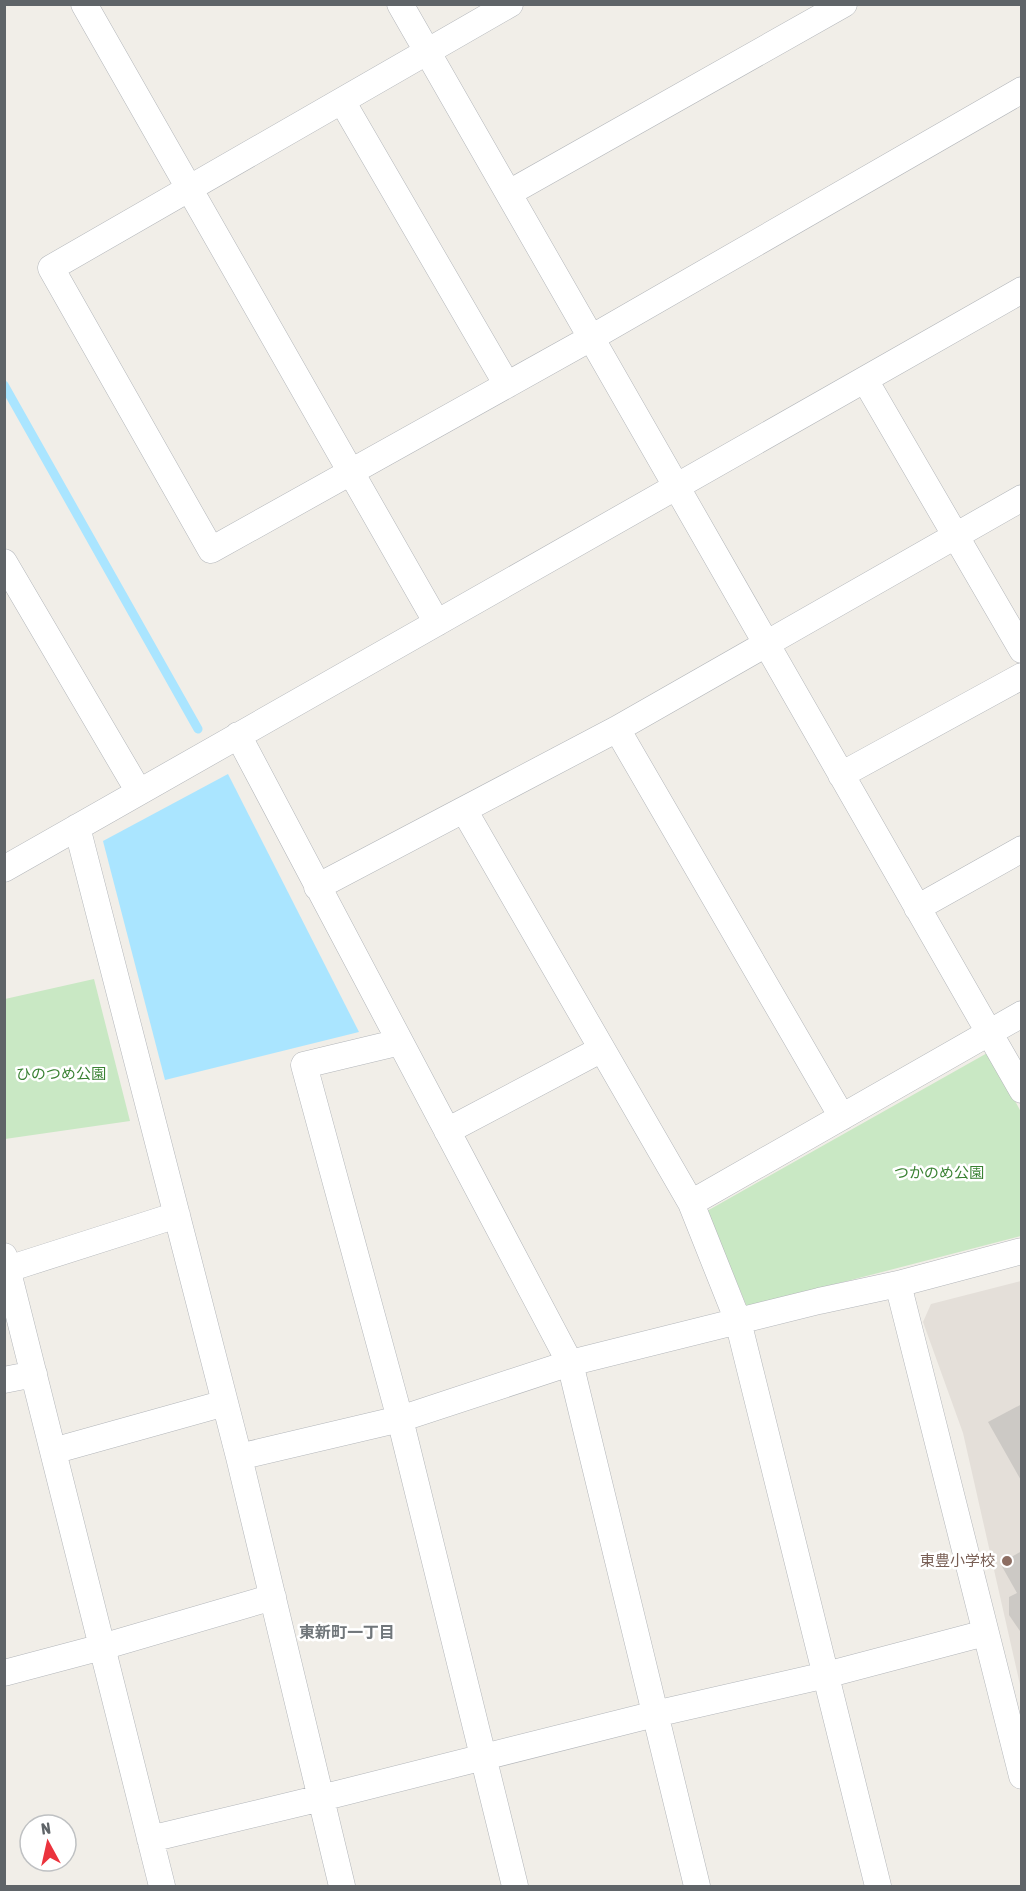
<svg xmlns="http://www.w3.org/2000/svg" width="1026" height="1891" viewBox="0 0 1026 1891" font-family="'Asap Condensed','Noto Sans JP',sans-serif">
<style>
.education{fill:#e4dfd9}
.green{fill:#c9e8c4}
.water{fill:#aae5ff}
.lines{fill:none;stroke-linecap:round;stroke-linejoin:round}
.stream{stroke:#aae5ff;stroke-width:9}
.building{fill:#ccc9c5}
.street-casing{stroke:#b3b6ba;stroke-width:27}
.street{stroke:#fff;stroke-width:26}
.education-dot{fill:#8d6e63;stroke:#fff;stroke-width:2}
.labels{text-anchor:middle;stroke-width:5;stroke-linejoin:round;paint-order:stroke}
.park-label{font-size:15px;fill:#3a8233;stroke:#fff}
.education-label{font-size:15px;fill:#785e54;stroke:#fff;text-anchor:end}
.neighbourhood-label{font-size:16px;font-weight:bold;fill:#70767a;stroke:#fff}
</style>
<rect width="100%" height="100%" fill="#f1eee8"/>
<!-- education -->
<path class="education" d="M1021,1281v408l-58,-256 -40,-111 8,-18z"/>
<!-- green -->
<path class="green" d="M94,979l36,142 -125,18v-140z
M989,1052l32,60v124l-274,71 -40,-96z"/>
<!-- water -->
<path class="water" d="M228,774l131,258 -194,48 -62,-239z"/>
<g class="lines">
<!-- stream -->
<path class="stream" d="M4,385l194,344"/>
</g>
<!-- building -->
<path class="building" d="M1022,1404v78l-34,-60z
M1022,1551v83l-13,-19v-18l8,-4 -17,-30z"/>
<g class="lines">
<!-- street casing -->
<g class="street-casing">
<path id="street" d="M84,4l353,619
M400,4l622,1086
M510,4l-459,264 160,282 380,-212 431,-248
M342,101l165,284
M509,193l335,-189
M865,380l157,270
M4,562l135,230
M617,729l225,388
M238,735l332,628 127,523
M841,775l181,-99
M464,810l227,393 47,118 140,565
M77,827l162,630 103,429
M4,869l1018,-579
M317,887l300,-158 405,-231
M917,908l105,-59
M400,1042l-96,23 96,354 115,467
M447,1131l155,-82
M691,1203l331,-189
M4,1256l158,630
M8,1269l169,-54
M898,1284l124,492
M4,1380l30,-6
M53,1451l172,-48
M239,1457l161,-38 170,-56 249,-62 79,-17 124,-33
M4,1673l98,-26 171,-50
M150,1839l171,-41 334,-84 171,-39 159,-42"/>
</g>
<!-- street -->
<use href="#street" class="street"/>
</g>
<!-- markers -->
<circle class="education-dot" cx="1007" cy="1561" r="6"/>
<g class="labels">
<!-- park labels -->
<g class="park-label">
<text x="61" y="1079">ひのつめ公園</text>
<text x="939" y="1178">つかのめ公園</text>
</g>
<!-- education labels -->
<g class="education-label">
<text x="995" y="1566">東豊小学校</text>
</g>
<!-- neighbourhood labels -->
<g class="neighbourhood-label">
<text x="347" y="1638">東新町一丁目</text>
</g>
</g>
<!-- border -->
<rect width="1026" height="1891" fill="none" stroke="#5f6468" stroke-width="12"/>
<!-- north arrow -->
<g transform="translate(48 1843) rotate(352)"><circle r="28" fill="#ffffff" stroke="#bfc1c3" stroke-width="1.5"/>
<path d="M0-4.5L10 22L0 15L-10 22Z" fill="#eb333d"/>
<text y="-9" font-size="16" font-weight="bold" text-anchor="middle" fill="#5f6468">N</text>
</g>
</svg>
